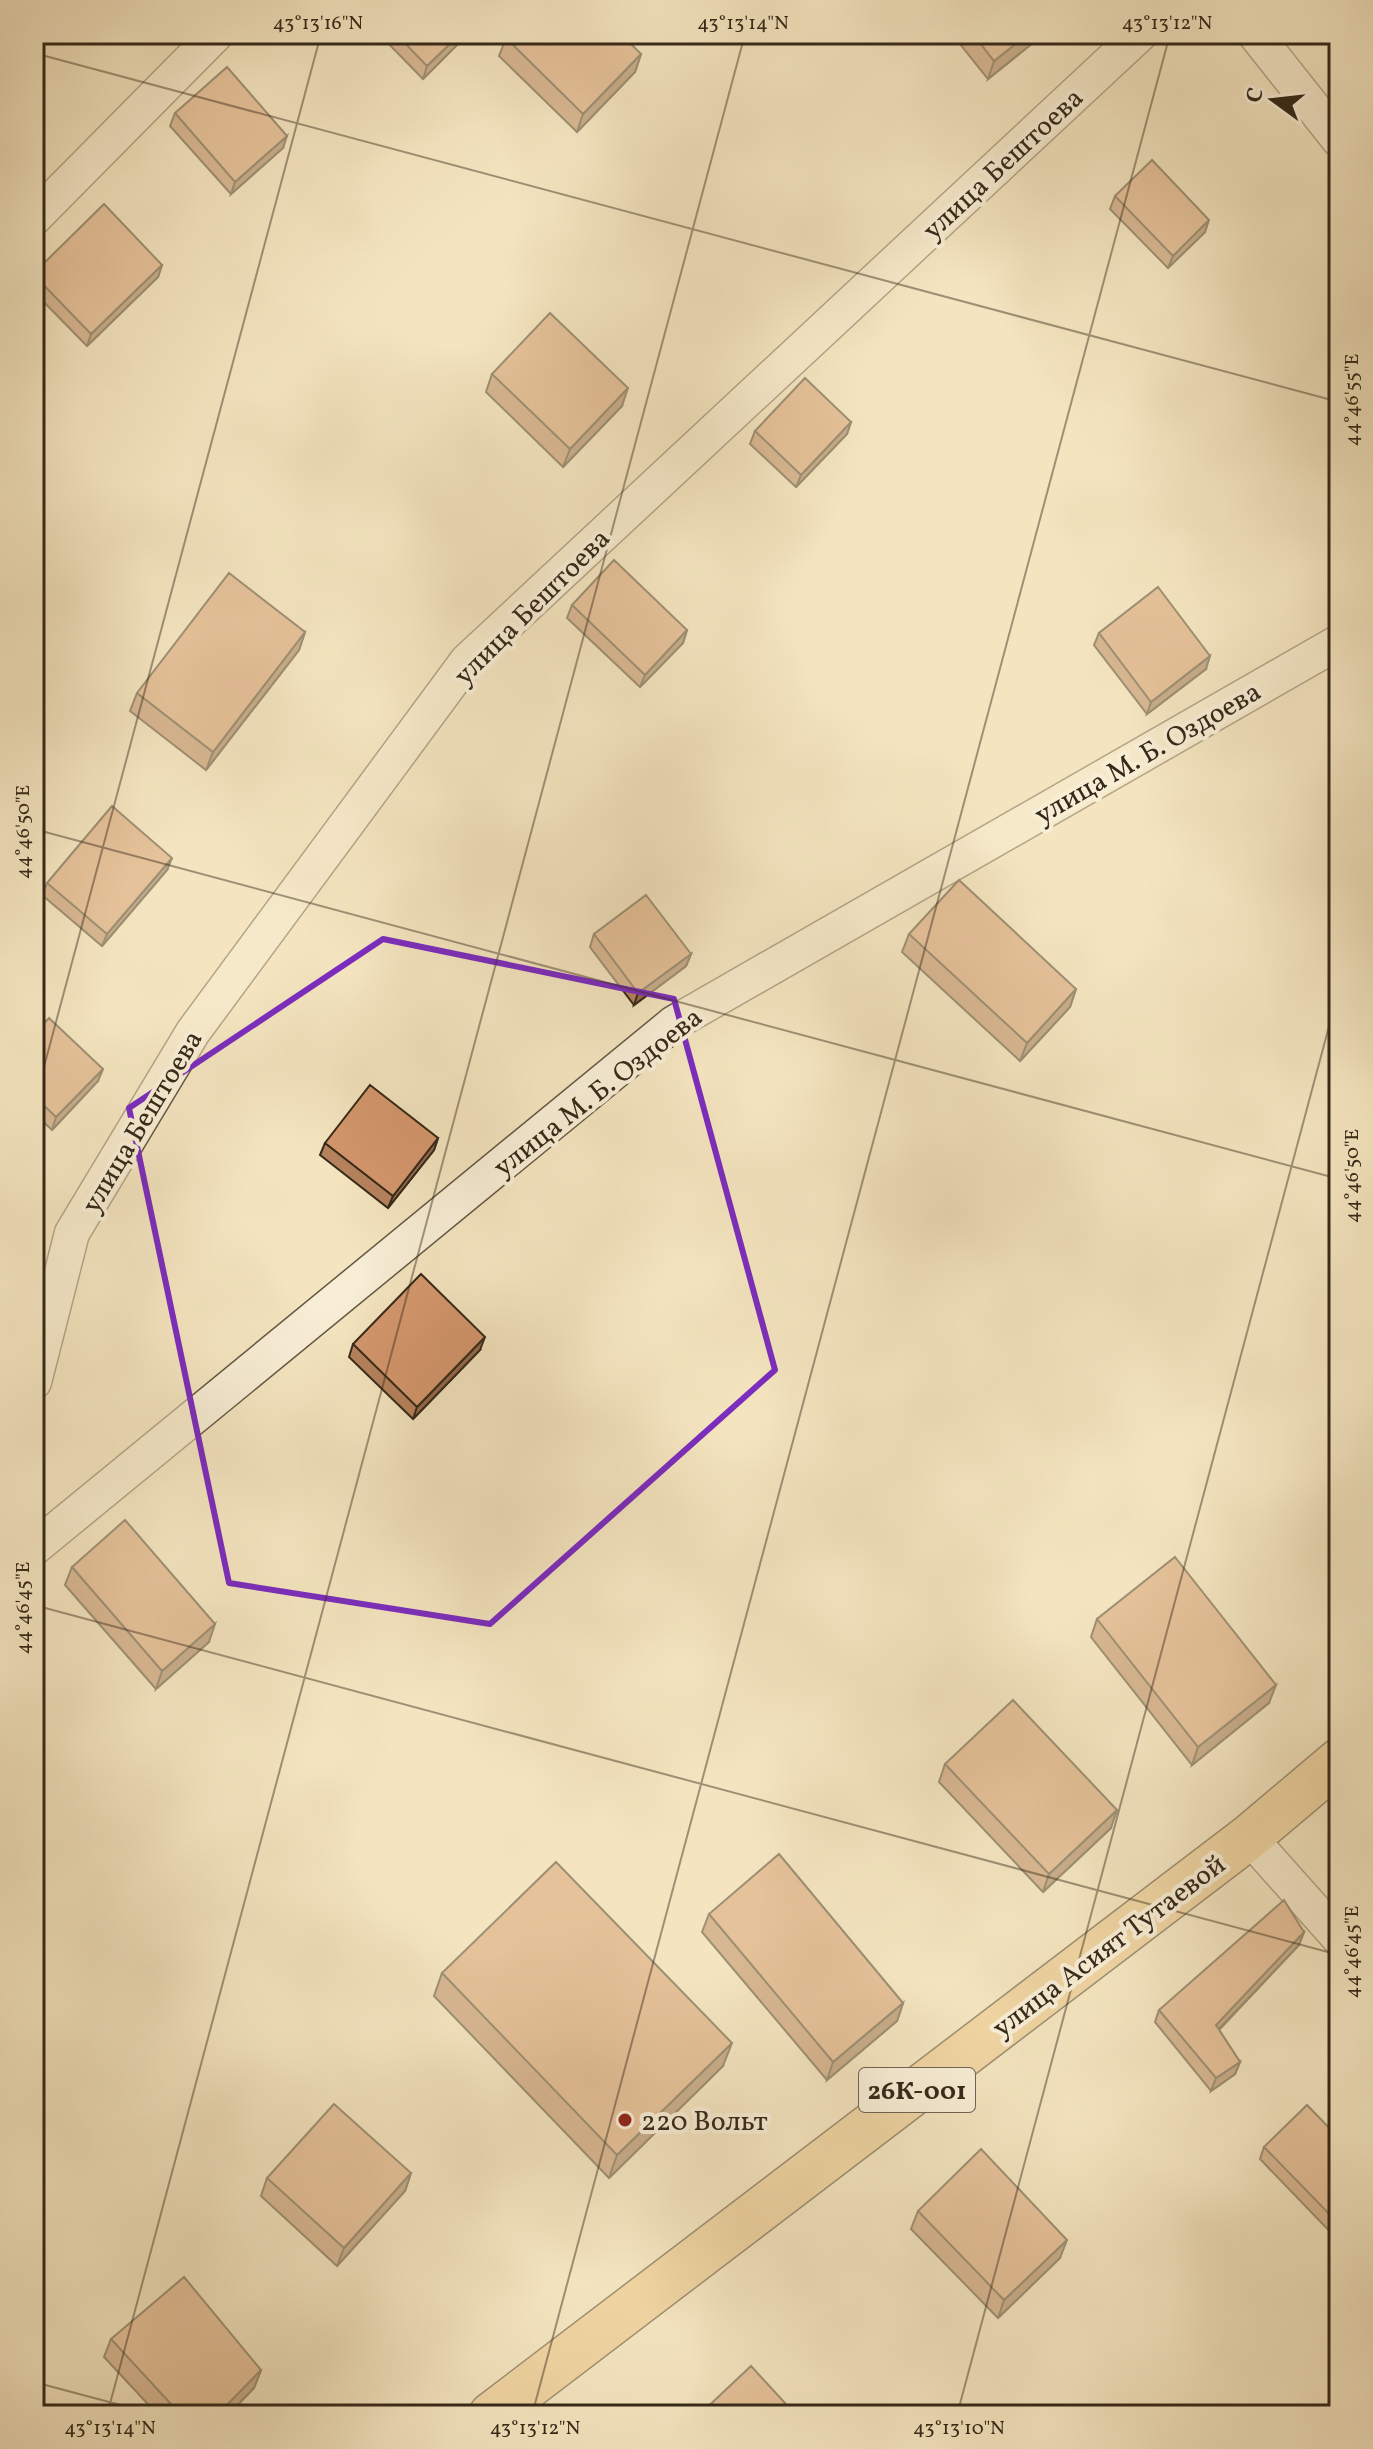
<svg xmlns="http://www.w3.org/2000/svg" width="1373" height="2449" viewBox="0 0 1373 2449" font-family="Vollkorn,serif">
<style>
.lines{fill:none;stroke-linecap:round;stroke-linejoin:round}
.street-casing{stroke:#655843;stroke-width:37}
.primary-casing{stroke:#352919;stroke-width:47}
.street{stroke:#f8eed6;stroke-width:34}
.primary{stroke:#eac280;stroke-width:44}
.wall{fill:#b7825e;stroke:#352919;stroke-width:2}
.shaded-wall{fill:#956a4c;stroke:#352919;stroke-width:2}
.building{fill:#d5976d;stroke:#352919;stroke-width:2}
.marked{fill:none;stroke:#7b2cbf;stroke-width:6;stroke-linejoin:round}
.ticks{fill:none;stroke:#352919;stroke-width:2;stroke-opacity:0.45}
.poi-dot{fill:#8f2418;stroke:#f8eed6;stroke-width:3}
.labels{text-anchor:middle;stroke-width:8;stroke-linejoin:round;paint-order:stroke}
.shield{fill:#f8eed6;stroke:#706452;stroke-width:2}
.shield-label{font-size:26px;font-weight:bold;fill:#352919}
.street-label{font-size:28px;fill:#352919;stroke:#f8eed6}
.poi-label{font-size:28px;fill:#352919;stroke:#f8eed6;text-anchor:start}
.neatline{fill:none;stroke:#352919;stroke-width:3}
.ticks-label{font-size:20px;text-anchor:middle;fill:#352919}
</style>
<rect width="100%" height="100%" fill="#f4e5c0"/>
<filter id="stains"><feTurbulence type="fractalNoise" baseFrequency=".0025" numOctaves="4"/><feColorMatrix values="0 0 0 0 .2 0 0 0 0 .09 0 0 0 0 .02 0 0 0 .5 -.17"/></filter>
<radialGradient id="worn" r=".72"><stop offset=".6" stop-color="#630" stop-opacity="0"/><stop offset="1" stop-color="#630" stop-opacity=".3"/></radialGradient>
<g class="lines">
<!-- street casing -->
<g class="street-casing">
<path id="street" d="M1255,34l84,106
M34,218l182,-184
M34,1382l38,-149 121,-201 274,-371 673,-627
M34,1548l640,-525 665,-381
M1249,1837l90,101"/>
</g>
<!-- primary casing -->
<g class="primary-casing">
<path id="primary" d="M491,2415l758,-578 90,-76"/>
</g>
<!-- street -->
<use href="#street" class="street"/>
<!-- primary -->
<use href="#primary" class="primary"/>
</g>
<!-- wall -->
<path class="wall" d="M379,34h89l-45,45z
M952,34h92l-56,45z
M506,38l135,16 -6,18 -58,60 -78,-76z
M175,113l108,35 -52,46 -61,-68z
M1115,196l90,36 -37,36 -58,-59z
M162,265l-4,12 -71,69 -53,-54v-19z
M492,374l130,32 -59,61 -77,-75z
M851,422l-4,12 -51,53 -46,-43 5,-13z
M572,605l115,25 -4,13 -43,44 -73,-69z
M305,632l-6,18 -93,120 -76,-59 7,-18z
M1099,633l107,36 -59,45 -53,-69z
M1339,690v26l-7,-8z
M167,870l-65,76 -60,-51 5,-12z
M594,934l97,20 -5,12 -52,39 -44,-58z
M909,934l167,55 -6,18 -50,54 -118,-109z
M34,1034l64,47 -46,49 -18,-17z
M438,1138l-4,12 -46,58 -68,-53 5,-12z
M353,1344l127,6 -67,69 -64,-62z
M72,1567l137,75 -53,47 -91,-104z
M1097,1619l172,84 -77,62 -101,-128z
M945,1764l166,64 -68,64 -104,-110z
M709,1914l194,89 -6,18 -70,59 -125,-148z
M1304,1932l-5,13 -80,85 21,32 -5,12 -24,17 -56,-69 4,-12z
M442,1973l281,93 -114,112 -175,-182z
M1339,2138v103l-79,-82 4,-12z
M411,2173l-6,18 -68,75 -76,-70 6,-18z
M918,2211l142,47 -62,60 -87,-89z
M111,2339l150,31 -7,18 -26,27h-70l-54,-58z"/>
<!-- shaded-wall -->
<path class="shaded-wall" d="M460,34h8l-45,45 4,-13z
M1028,34h16l-56,45 6,-18z
M641,54l-6,18 -58,60 6,-18z
M287,136l-4,12 -52,46 4,-12z
M1209,220l-4,12 -37,36 5,-12z
M162,265l-4,12 -71,69 4,-12z
M628,388l-6,18 -59,61 7,-18z
M851,422l-4,12 -51,53 5,-12z
M687,630l-4,13 -43,44 5,-12z
M305,632l-6,18 -93,120 7,-18z
M1210,656l-4,13 -59,45 4,-12z
M172,858l-5,12 -65,76 5,-12z
M691,954l-5,12 -52,39 4,-12z
M1076,989l-6,18 -50,54 7,-18z
M103,1069l-5,12 -46,49 4,-13z
M438,1138l-4,12 -46,58 5,-12z
M485,1337l-5,13 -67,69 4,-12z
M215,1624l-6,18 -53,47 6,-18z
M1276,1685l-7,18 -77,62 6,-18z
M1117,1810l-6,18 -68,64 6,-18z
M1304,1932l-5,13 -88,92 5,-12z
M903,2003l-6,18 -70,59 6,-18z
M732,2043l-9,23 -114,112 8,-23z
M1240,2062l-5,12 -24,17 5,-13z
M411,2173l-6,18 -68,75 7,-18z
M1067,2240l-7,18 -62,60 6,-18z
M261,2370l-7,18 -26,27h-11z"/>
<!-- building -->
<path class="building" d="M396,34h64l-33,32z
M510,34h111l20,20 -58,60 -77,-76z
M973,34h55l-34,27z
M227,67l60,69 -52,46 -60,-69z
M1152,160l57,60 -36,36 -58,-60z
M104,204l58,61 -71,69 -57,-59v-2z
M550,313l78,75 -58,61 -78,-75z
M805,378l46,44 -50,53 -46,-44z
M614,560l73,70 -42,45 -73,-70z
M229,573l76,59 -92,120 -76,-59z
M1158,587l52,69 -59,46 -52,-69z
M112,806l60,52 -65,76 -60,-51z
M959,880l117,109 -49,54 -118,-109z
M646,895l45,59 -53,39 -44,-59z
M49,1018l54,51 -47,48 -22,-21v-62z
M370,1085l68,53 -45,58 -68,-53z
M421,1274l64,63 -68,70 -64,-63z
M125,1520l90,104 -53,47 -90,-104z
M1175,1557l101,128 -78,62 -101,-128z
M1013,1700l104,110 -68,64 -104,-110z
M779,1854l124,149 -70,59 -124,-148z
M556,1862l176,181 -115,112 -175,-182z
M1284,1900l20,32 -88,93 24,37 -24,16 -57,-68z
M334,2104l77,69 -67,75 -77,-70z
M1307,2105l32,33v86l-75,-77z
M981,2149l86,91 -63,60 -86,-89z
M184,2277l77,93 -44,45h-36l-70,-76z
M751,2366l45,49h-97z"/>
<!-- marked area -->
<path d="M0 0H1373V2449H0ZM383,939l291,60 101,371 -285,254 -261,-41 -100,-475z" fill="#f4e5c0" fill-opacity=".55" fill-rule="evenodd"/>
<path class="marked" d="M383,939l291,60 101,371 -285,254 -261,-41 -100,-475z"/>
<!-- ticks -->
<path class="ticks" d="M34,53l1305,349M34,829l1305,350M34,1104l287,-1070M34,1605l1305,350M34,2382l124,33M107,2415l638,-2381M532,2415l638,-2381M957,2415l382,-1426"/>
<!-- markers -->
<circle class="poi-dot" cx="625" cy="2120" r="8"/>
<g class="labels">
<!-- shield labels -->
<rect class="shield" x="859" y="2068" width="116" height="44" rx="6"/>
<g class="shield-label">
<text x="917" y="2099">26К-001</text>
</g>
<!-- street labels -->
<g class="street-label">
<text transform="translate(1002 163) rotate(-43)" y="10">улица Бештоева</text>
<text transform="translate(531 606) rotate(-45)" y="10">улица Бештоева</text>
<text transform="translate(1147 752) rotate(-30)" y="10">улица М. Б. Оздоева</text>
<text transform="translate(597 1091) rotate(-38)" y="10">улица М. Б. Оздоева</text>
<text transform="translate(141 1121) rotate(-59)" y="10">улица Бештоева</text>
<text transform="translate(1108 1945) rotate(-37)" y="10">улица Асият Тутаевой</text>
</g>
<!-- poi labels -->
<g class="poi-label">
<text x="641" y="2130">220 Вольт</text>
</g>
</g>
<!-- margin -->
<rect width="1373" height="2449" fill="none" stroke="#f4e5c0" stroke-width="88"/>
<!-- north arrow -->
<g transform="translate(1273 100) rotate(285)" stroke="#f8eed6" stroke-width="6" paint-order="stroke">
<path d="M0-6L14 30L0 20L-14 30Z" fill="#352919"/>
<text y="-12" font-size="22" font-weight="bold" text-anchor="middle" fill="#352919">С</text>
</g>
<rect x="44" y="44" width="1285" height="2361" class="neatline"/>
<g class="ticks-label">
<text x="318" y="29">43°13'16"N</text>
<text x="743" y="29">43°13'14"N</text>
<text x="1167" y="29">43°13'12"N</text>
<text transform="translate(1351 400) rotate(-90)" y="7">44°46'55"E</text>
<text transform="translate(22 832) rotate(-90)" y="7">44°46'50"E</text>
<text transform="translate(1351 1176) rotate(-90)" y="7">44°46'50"E</text>
<text transform="translate(22 1608) rotate(-90)" y="7">44°46'45"E</text>
<text transform="translate(1351 1952) rotate(-90)" y="7">44°46'45"E</text>
<text x="110" y="2434">43°13'14"N</text>
<text x="535" y="2434">43°13'12"N</text>
<text x="959" y="2434">43°13'10"N</text>
</g>
<rect width="100%" height="100%" filter="url(#stains)"/>
<rect width="100%" height="100%" fill="url(#worn)"/>
</svg>
